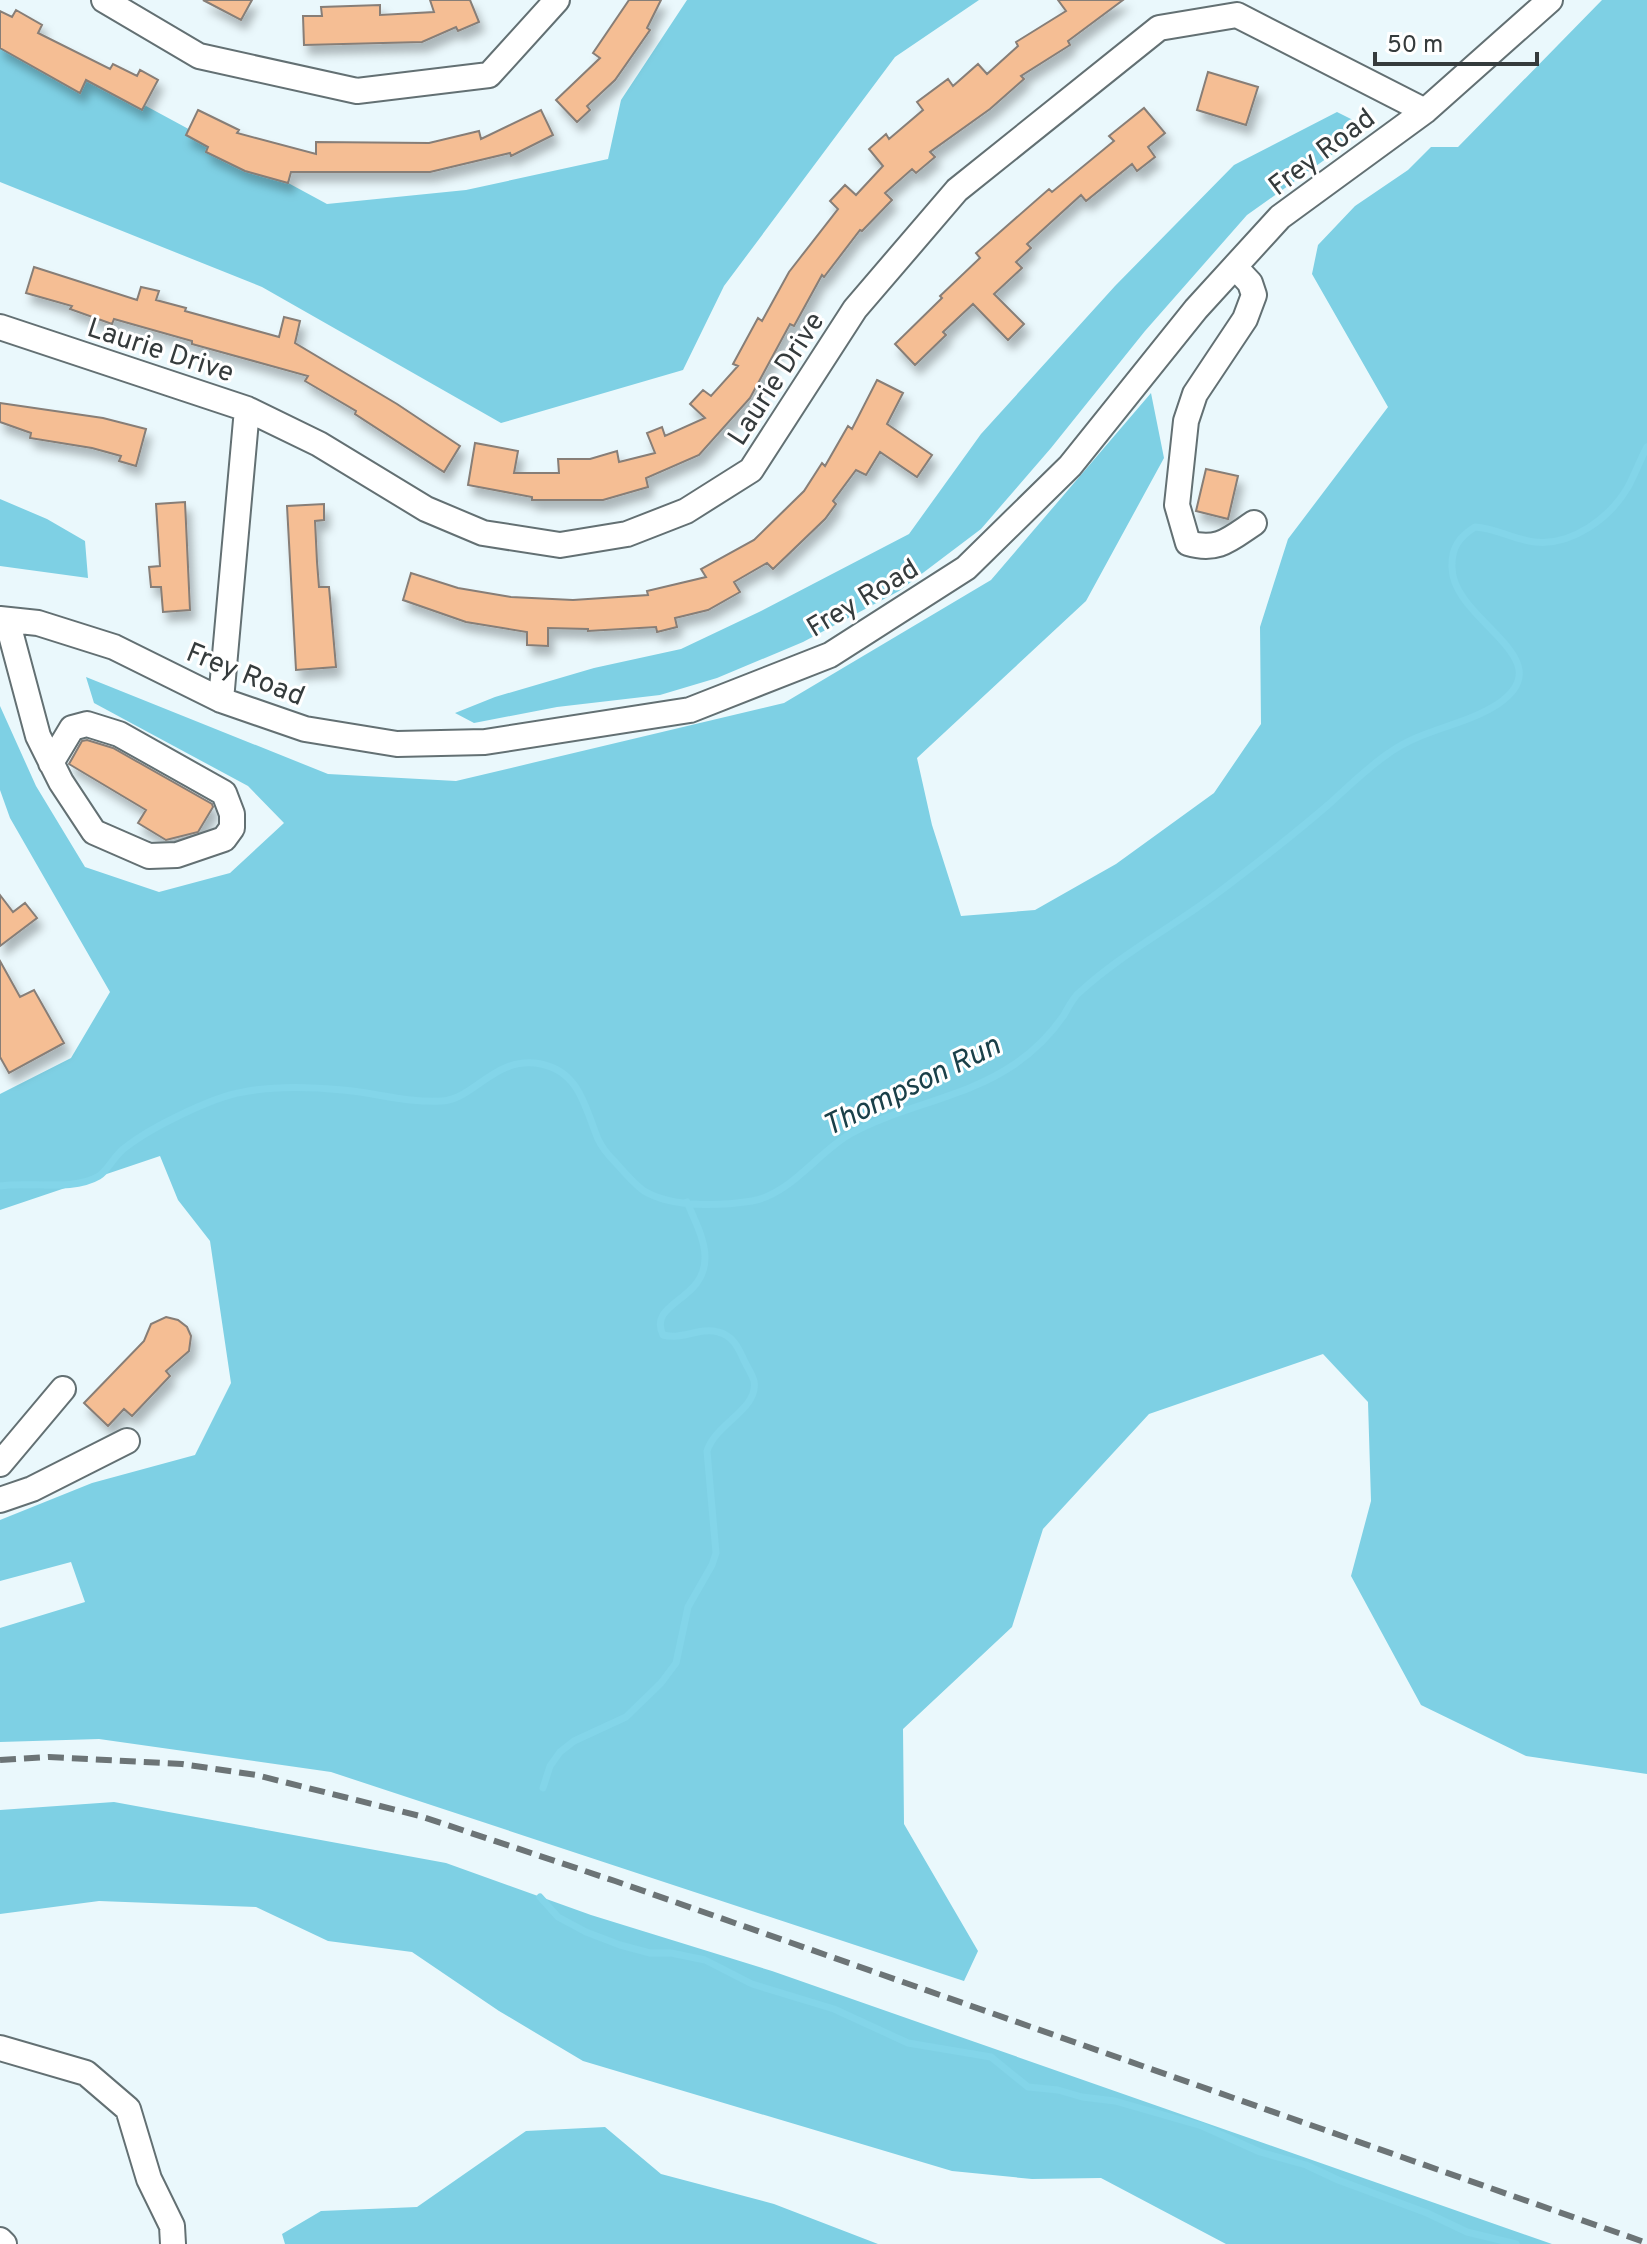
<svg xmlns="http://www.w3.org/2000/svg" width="1647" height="2244" viewBox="0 0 1647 2244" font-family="Overpass,sans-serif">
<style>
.forest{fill:#7ed0e4}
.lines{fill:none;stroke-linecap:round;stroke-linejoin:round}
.stream{stroke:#83d5e9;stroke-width:7}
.building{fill:#f5be94;stroke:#877e77;stroke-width:2;filter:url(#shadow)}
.minor-casing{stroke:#637073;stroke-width:28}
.minor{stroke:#fff;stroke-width:24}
.rail{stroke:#6c7476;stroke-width:6;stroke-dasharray:16 8;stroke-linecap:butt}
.labels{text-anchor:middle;stroke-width:6;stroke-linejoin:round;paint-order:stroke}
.street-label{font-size:28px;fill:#353b3c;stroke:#fff}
.water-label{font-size:30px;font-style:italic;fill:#1a4049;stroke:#fff}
</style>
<defs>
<filter id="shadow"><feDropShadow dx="5" dy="9" stdDeviation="4" flood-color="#0004"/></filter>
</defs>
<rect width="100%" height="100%" fill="#eaf8fc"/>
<!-- forest -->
<path class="forest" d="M687,0h292l-84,57 -171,229 -41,84 -182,53 -239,-136 -262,-105v-155l327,177 139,-14 142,-31 13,-59z
M1602,0h45v1774l-121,-18 -105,-51 -70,-129 20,-75 -3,-99 -45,-48 -174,60 -106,115 -31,98 -109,102 1,95 74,127 -14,30 -633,-209 -232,-33 -99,3v-114l85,-26 -14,-40 -71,19v-61l92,-37 103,-28 36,-72 -21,-142 -32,-41 -18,-44 -160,54v-116l71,-36 39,-66 -100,-174 -10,-28v-84l36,80 49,81 74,25 71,-19 54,-50 -36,-37 -154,-83 -8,-26 242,97 128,7 328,-78 207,-123 160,-187 13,65 -78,143 -169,157 15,67 29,91 74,-6 81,-46 98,-71 47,-69 -1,-97 28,-88 100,-132 -76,-133 6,-29 37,-39 53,-36 23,-23h27z
M1337,112l24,12 -17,22 -97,69 -102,116 -94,117 -70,81 -82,62 -96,51 -86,36 -57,17 -103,12 -83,16 -19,-10 40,-16 99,-29 87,-19 78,-37 150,-78 72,-100 134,-148 119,-121z
M0,499l47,20 38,22 3,37 -88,-12z
M114,1802l332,61 145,52 181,56 780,273h-326l-125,-66 -69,1 -80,-8 -369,-110 -84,-50 -87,-59 -84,-11 -72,-34 -157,-6 -99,13v-104z
M605,2127l56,47 113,30 104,40h-593l-3,-10 39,-23 96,-4 109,-76z"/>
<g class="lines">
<!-- stream -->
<path class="stream" d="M0,1186c29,-5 72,6 99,-10 10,-7 16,-22 27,-29 24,-19 86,-50 117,-55 30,-6 69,-5 100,-2 33,3 65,13 99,11 33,-2 53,-46 99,-37 39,8 44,44 57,75 4,9 11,17 18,24 8,9 18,21 28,28 29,17 76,15 108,10 39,-7 65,-48 98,-67 52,-29 114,-35 165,-70 19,-13 36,-30 49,-49 5,-9 9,-18 17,-24 42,-38 93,-65 138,-99 37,-28 74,-57 109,-87 20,-18 39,-37 61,-52 33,-24 75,-27 109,-49 67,-45 -45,-83 -46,-136 -1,-20 7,-31 23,-41 21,1 39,13 60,15 37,4 75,-24 93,-55 7,-13 12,-27 19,-40
M543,1788l7,-22 10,-14 14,-11 52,-24 35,-34 15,-20 12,-56 24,-42 4,-12 -9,-102c9,-28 52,-42 47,-70 -2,-7 -8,-16 -11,-23 -5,-11 -11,-23 -25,-26 -18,-5 -36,8 -55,3 -16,-33 43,-34 42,-78 0,-18 -11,-38 -18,-55
M540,1897l18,20 28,15 34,13 30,8h21l34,7 47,24 82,25 74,34 83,14 37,30 30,3 24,7 33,4 87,25 58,26 46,13 32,15 89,33 40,19 49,12"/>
</g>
<!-- building -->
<path class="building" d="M203,0h49l-11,20z
M430,0h40l9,22 -21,9 -2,-4 -34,15 -118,3 -1,-29h19l-1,-9 59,-2v10l54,-3z
M629,0h32l-14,28 3,2 -35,50 -28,26 3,4 -13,12 -21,-22 44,-42 -7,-5z
M1058,0h65l-55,41 2,4 -49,31 3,3 -34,30 -60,43 5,5 -19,16 -4,-4 -27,24 7,7 -30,31 -2,-1 -36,47 -2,-2 -28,51 -4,-2 -40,74 -51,57 -53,23 2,9 -45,13h-71v-3l-64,-12 7,-42 43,8 -4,22h45l-1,-14h32l27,-8 2,11 36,-9 -8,-20 15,-6 3,9 40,-18 -15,-14 13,-14 8,6 27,-30 -5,-2 25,-46 4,3 27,-49 49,-63 -8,-8 15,-16 11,10 27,-29 -14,-17 17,-15 3,5 34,-29 -6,-8 31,-23 5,7 25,-22 9,10 31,-28 -2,-4 50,-31z
M16,10l26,15 -4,8 72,36 3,-5 24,12 3,-6 18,10 -16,30 -56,-30 -6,13 -80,-45v-37l12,6z
M1208,72l50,15 -12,38 -49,-15z
M1144,108l21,25 -17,14 7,10 -18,14 -5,-7 -46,37 -5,-6 -54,49 4,4 -15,14 6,6 -28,26 30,30 -16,16 -35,-36 -30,28 3,3 -31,30 -20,-21 47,-46 -2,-2 40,-38 -4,-5 73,-64 3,3 62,-51 -5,-5z
M198,110l41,20 -2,3 79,21v-12l113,1 50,-12 2,8 60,-29 12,25 -42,21 -1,-3 -80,19h-139l-3,11 -43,-12 -39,-19 2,-5 -22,-12z
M34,267l103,33 4,-13 18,4 -3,9 30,8 -1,3 94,26 5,-20 16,4 -5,22 102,61 63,42 -16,26 -89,-58 1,-3 -51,-30 3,-5 -116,-32v-3l-78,-22 -2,5 -42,-15 2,-3 -46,-13z
M877,380l26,13 -16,31 45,31 -15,22 -37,-25 -14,23 -10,-5 -23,31 3,3 -11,15 -52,50 -6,-6 -33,19 6,10 -32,18 -33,8 2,9 -20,5 -1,-5 -68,4v-2l-40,-1v18l-21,-1v-13l-61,-10 -63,-22 8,-27 47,15 53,9 62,3 75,-5 -1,-4 59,-14 -5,-8 53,-29 50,-49 18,-28 3,3 23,-40 4,3z
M0,403l103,15 43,11 -10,37 -17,-5 2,-5 -29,-8 -62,-10 1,-5 -31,-11z
M1206,469l32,7 -10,43 -32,-8z
M185,502l5,108 -27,2 -2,-25h-10l-2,-20 11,-1 -4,-62z
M324,504v16l-9,1 2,41 2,25h10l7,80 -40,3 -9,-164z
M87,740l26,8 99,56 1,3 -15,25 -32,8 -28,-17 8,-13 -77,-46 13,-23z
M0,895l13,17 12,-9 12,15 -37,28z
M0,961l20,36 14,-7 30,53 -55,30 -9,-16z
M166,1317l12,3 9,7 4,9 -2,15 -23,20 4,5 -38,40 -8,-7 -16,17 -24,-23 60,-62 7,-17z"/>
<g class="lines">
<!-- minor casing -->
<g class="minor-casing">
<path id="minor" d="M104,0l95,56 158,35 132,-16 68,-75
M1235,267l15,16 4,12 -9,24 -50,75 -9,27 -9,84 11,38c30,9 42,-4 66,-20
M0,327l247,82 72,35 107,65 57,24 77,12 67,-11 59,-23 65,-41 104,-161 102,-119 202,-162 78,-13 188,96
M0,619l38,4 76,24 107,53 84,29 92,15 88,-2 205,-32 140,-55 136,-87 104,-102 126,-157 84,-92 145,-106 125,-111
M7,620l31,116 23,46 33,50 55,24 28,-1 47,-16 8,-11v-14l-8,-21 -105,-59 -32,-10 -15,4 -21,35
M221,700l26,-291
M0,1464l63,-75
M0,1500l32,-11 95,-48
M0,2048l86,25 42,36 21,70 23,47 1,18
M0,2240l4,4"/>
</g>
<!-- minor -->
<use href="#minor" class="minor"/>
<!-- rail -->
<path class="rail" d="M0,1760l49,-3 133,7 74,11 164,41 195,65 1032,362"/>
</g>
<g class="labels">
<!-- street labels -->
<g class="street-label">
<text transform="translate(1321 151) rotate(-37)" y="10">Frey Road</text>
<text transform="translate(161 349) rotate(18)" y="10">Laurie Drive</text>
<text transform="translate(775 378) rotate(-57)" y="10">Laurie Drive</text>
<text transform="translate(862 597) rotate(-31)" y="10">Frey Road</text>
<text transform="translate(246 673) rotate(22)" y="10">Frey Road</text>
</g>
<!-- water labels -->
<g class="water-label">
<text transform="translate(911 1085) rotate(-26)" y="10">Thompson Run</text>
</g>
</g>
<!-- scale -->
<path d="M1375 52v12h162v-12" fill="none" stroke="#353b3c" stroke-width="4"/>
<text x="1387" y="52" font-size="24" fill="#353b3c" stroke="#ffffff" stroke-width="6" paint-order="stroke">50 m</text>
</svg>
